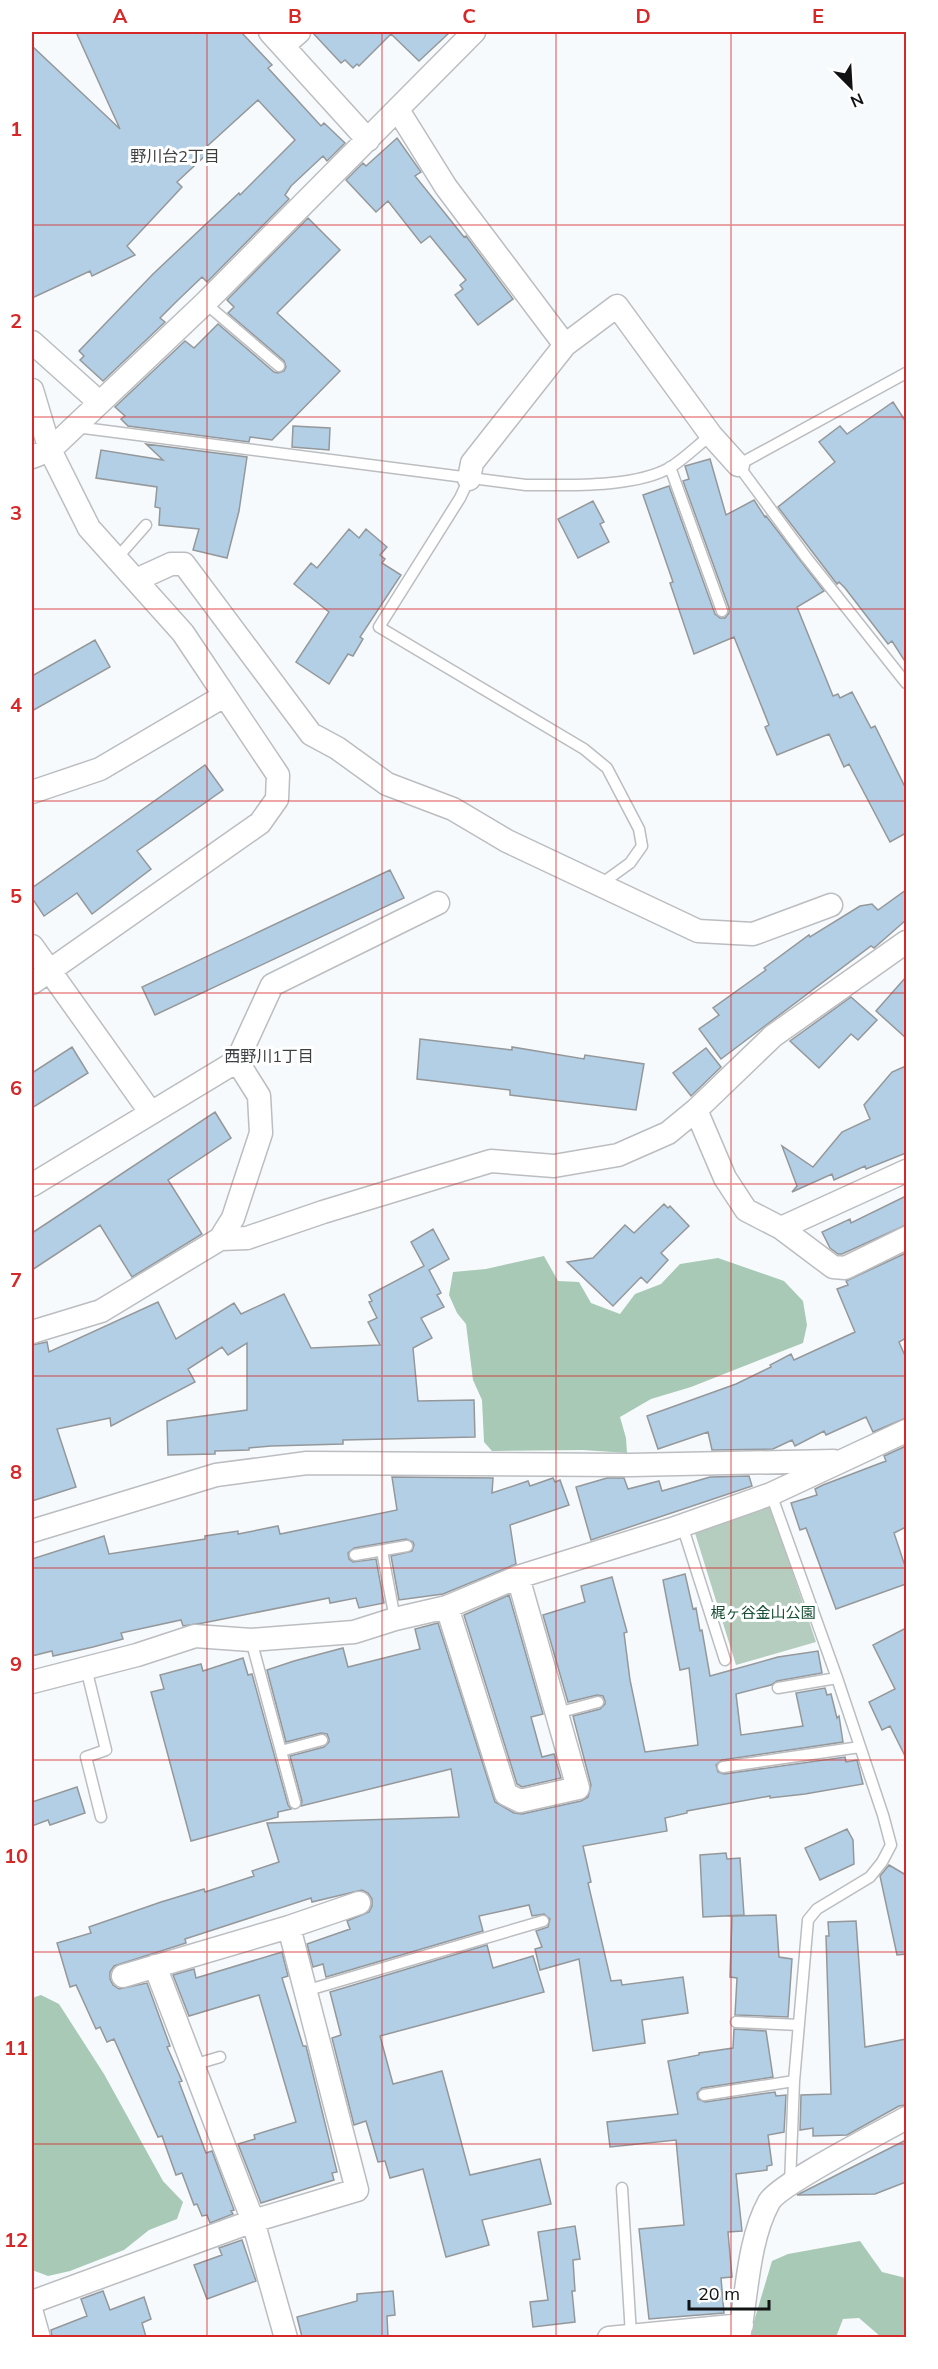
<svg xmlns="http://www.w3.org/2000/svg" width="938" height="2369" viewBox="0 0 938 2369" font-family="Mulish,'Noto Sans JP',sans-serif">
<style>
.green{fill:#b5cdbe}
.forest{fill:#a8c9b5}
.building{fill:#b2cfe6;stroke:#95989a;stroke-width:1.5}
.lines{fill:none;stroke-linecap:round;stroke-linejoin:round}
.service-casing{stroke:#bbbdc0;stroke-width:13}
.minor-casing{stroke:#bbbdc0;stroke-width:25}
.service{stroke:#fff;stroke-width:10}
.minor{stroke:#fff;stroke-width:22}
.grid{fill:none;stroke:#d62828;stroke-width:1.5;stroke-opacity:0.55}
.labels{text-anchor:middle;stroke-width:6;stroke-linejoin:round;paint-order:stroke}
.park-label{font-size:15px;fill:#174f34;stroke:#fff}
.neighbourhood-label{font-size:16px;fill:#3d3f41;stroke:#fff}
.neatline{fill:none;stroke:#d62828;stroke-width:2}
.grid-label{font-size:20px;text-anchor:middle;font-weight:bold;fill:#d62828}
</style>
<rect width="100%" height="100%" fill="#f7fafc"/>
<!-- green -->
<path class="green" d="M770,1505l46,137 -80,23 -42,-135z"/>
<!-- forest -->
<path class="forest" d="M544,1256l14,25 21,1 12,21 29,11 15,-20 26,-10 19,-20 38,-6 66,23 19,20 4,24 -4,18 -112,44 -40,12 -31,18 6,21 1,15 -44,-3 -91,1 -8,-9 -2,-42 -9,-20 -7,-56 -9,-11 -8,-18 4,-23 33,-3z
M41,1995l18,9 45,70 59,107 20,21 -6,17 -28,11 -25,20 -54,21 -22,5 -16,-6v-272z
M860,2241l22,31 24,6v59h-25l-22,-19 -16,1 -7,18 -87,1 23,-77 16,-7z"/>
<!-- building -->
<path class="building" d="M76,32h165l31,33 -4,3 53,58 3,-3 21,20 -18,18 -4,-5 -32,30 -6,9 4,4 -82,83 -5,-5 -25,24 -17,17 5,4 -62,59 -23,-21 4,-4 -5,-5 74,-77 86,-81 1,2 55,-55 -37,-40 -55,50 4,4 -30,28 5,5 -55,59 8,9 -43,21 -2,-5 -58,27v-252l88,83z
M312,32h138l-31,29 -28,-27 -32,32 -2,-2 -4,4 -8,-8 -4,3z
M397,138l24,34 -6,4 49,61 2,-1 47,63 -35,26 -23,-30 8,-6 -3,-4 6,-5 -36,-44 -9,7 -33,-42 -12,11 -30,-32 17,-17 3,3z
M308,218l32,32 -63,63 63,58 -68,69 -22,-3 -1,5 -121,-16 -7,-7 4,-3 -10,-9 70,-66 9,7 24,-24 56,48 4,1 6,-2 2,-4 -2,-6 -56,-48 6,-6 -7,-7z
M893,402l13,20v241l-14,-22 -4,3 -43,-56 -6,-6 -2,2 -59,-77 57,-45 -16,-20 21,-16 7,8z
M293,426l37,2 -1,22 -37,-3z
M146,444l101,13 -8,54 -12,47 -34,-8 6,-21 -40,-4 1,-17 -5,-1 2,-20 -61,-9 5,-28 62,10z
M710,459l16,56 28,-15 11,17 1,-1 58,75 -27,16 36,89 5,-2 2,4 12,-6 19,36 4,-2 31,63v44l-16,9 -41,-78 -5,3 -15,-33 -52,21 -12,-28 4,-2 -35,-88 -40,17 -24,-71 3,-1 -30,-87 26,-9 46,128 5,4h5l4,-5v-5l-46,-127 6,-2 -4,-13z
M593,501l11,21 -4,2 9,18 -31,16 -20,-39z
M349,529l10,9 7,-9 21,18 -7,8 5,4 -3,4 19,12 -41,62 3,2 -10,17 -5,-2 -19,30 -33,-22 33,-50 -35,-28 17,-21 6,5z
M95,640l15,27 -78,44v-35z
M205,765l18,25 -86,61 14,18 -59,45 -15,-21 -33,23 -12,-18v-10z
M390,870l14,28 -249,117 -13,-28z
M906,890v30l-32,28 -3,-2 -150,113 -22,-30 20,-14 -6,-7 53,-38 -2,-2 45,-33 1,2 50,-31 12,-2 6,6z
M906,977v61l-30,-27z
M851,997l26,23 -19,20 -7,-6 -32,34 -29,-27z
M420,1039l92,11v-3l72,12 1,-4 59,9 -8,46 -126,-15v-5l-93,-11z
M72,1047l16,26 -56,35v-35z
M706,1048l15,19 -30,29 -18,-23z
M906,1066v87l-40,16 -1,-3 -31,14 -2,-6 -40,18 5,-6 -15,-40 31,21 29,-35 28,-13 -6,-14 28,-33z
M215,1112l16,26 -63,42 34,54 -70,43 -32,-52 -68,45v-37z
M906,1196v29l-64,29h-4l-8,-6 -8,-16 28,-13 1,4z
M664,1204l4,4 2,-2 19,20 -28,27 7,7 -21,23 -6,-6 -28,29 -46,-44 26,-4 32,-33 9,8z
M433,1229l16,30 -20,11 12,23 -4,2 7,12 -23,11 11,20 -19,10 5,53 56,-1 1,37 -132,3v4l-72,2 -22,2v2l-34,1v3l-47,1 -1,-34 80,-11v-67l-19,12 -6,-8 -34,22 7,13 -84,44 -1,-8 -53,11 19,58 -44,14v-156l15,-3 2,10 109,-50 18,37 58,-36 7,11 43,-20 27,54 69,-3 -12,-23 9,-4 -8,-16 3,-1 -3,-6 55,-29 -13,-24z
M906,1253v85l-7,4 7,16v60l-33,14 -7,-15 -40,18 -2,-4 -29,15 -3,-6 -19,9 -61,1 -4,-18 -50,17 -11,-33 89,-32 35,-17 -1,-2 21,-11 3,6 61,-28 -18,-43 11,-4 -2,-4z
M906,1446v81l-12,6 12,36v15l-70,25 -30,-81 -6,2 -9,-27 26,-8 -2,-6 8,-4 63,-24 -2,-5z
M749,1476l3,10 -161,54 -15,-53 31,-9h17l4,11 31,-8 3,10 48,-14z
M392,1477l101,1 -1,15 36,-12 2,5 23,-8 2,4 5,-2 9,25 -59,20 6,39 -73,30 -44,6 -8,-44 21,-5 2,-6 -1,-3 -7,-3 -52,9 -6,5 1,6 4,3 23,-3 8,44 -25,5 -3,-10 -26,5 -1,-5 -126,25 -20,3 -2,-6 -60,13 2,6 -30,8 -40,9 -1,-5 -20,5v-97l72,-23 5,18 96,-15v-3l33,-5v3l40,-8 2,8 117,-24z
M685,1574l8,35 3,-1 4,23 2,-1 8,46 68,-19 40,-6 4,22 -45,8 -6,4 -35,9 5,41 62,-9 -7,-33 29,-5 2,7 4,-1 6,24 2,-2 4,26 -121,18 -6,5 2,7 6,2 121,-17 1,5 11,-2 6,24 -58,10 -35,4v-2l-83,15v2l-22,5 2,13 -84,15 8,36 -3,1 23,98 10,-1 1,5 61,-8 5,36 -46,7 3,23 -52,8 -14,-92 -39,11 -5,-21 7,-2 -6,-16 12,-4 2,-8 -6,-5 -12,2 -3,-11 -50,11 4,15 -157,46 -3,-13 -10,3 -6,-23 43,-15 -3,-8 22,-9 3,-6v-7l-4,-6 -6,-3 -50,12 -1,-4 -126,41 1,4 -72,23 -4,6v7l3,6 6,4 28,-6 23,63 -3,1 15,34 -3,1 27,71 6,-2 22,59 -3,1 2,3 -23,9 -3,-8 -5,1 -5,-12 -3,1 -12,-32 -6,2 -14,-39 -4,1 -44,-98 -7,3 -7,-15 -4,2 -20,-44 -6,2 -13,-44 34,-10 -2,-6 72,-25 43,-13 1,3 49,-16 -2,-5 27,-9 -12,-39 192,-6 -8,-48 -150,37 1,-5 -12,-45 34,-9 5,-5v-3l-2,-5 -6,-1 -35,9 -19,-72 27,-9 49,-13 5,19 72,-18 -5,-20 23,-6 57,179 19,11 8,1 59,-13 7,-4 3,-12 -18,-69 27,-7 5,-5v-3l-2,-5 -6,-1 -29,7 -25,-87 42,-13 -4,-16 31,-9 15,55 -3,1 6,47 15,72 53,-7 -9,-77 -9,2 -17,-90z
M509,1595l34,119 -12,3 11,40 12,-3 7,24 -39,9 -5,-3 -53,-169z
M906,1628v130l-16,-32 -8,4 -13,-28 26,-13 -22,-44z
M243,1658l5,17 4,-1 36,131 3,4 -13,3v5l-87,24 -40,-149 13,-3 -4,-14 41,-11 2,7z
M77,1787l8,26 -35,12 -2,-5 -16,6v-24z
M847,1829l6,11 1,24 -34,16 -15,-32z
M726,1853l1,6 13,-1 4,57 -41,2 -3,-62z
M889,1865l17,10v79l-9,1 -17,-79z
M776,1915l3,42 13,2 -4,58 -53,-2 2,-37 -7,-1 2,-61z
M856,1921l9,126 41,-8v66l-7,1 -52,29 -34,1v-8l-13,2 1,-35 30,-1 -5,-158h3l-1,-14z
M487,1945l6,23 40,-12 11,36 -164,44 13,48 49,-13 28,104 70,-16 11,45 -69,16 7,25 -43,12 -23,-88 -33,9 -5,-17 -7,1 -12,-41 -12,4 -22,-87 9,-3 -11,-43z
M282,1952l6,24 -6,2 21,68h3l31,126 -5,1 2,7 -73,23 -23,-59 17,-5 -1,-4 42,-13 -37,-127 -70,21 -16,-41 21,-6 2,9z
M734,2029l32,2 7,46 -71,11 -5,5 1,6 7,3 70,-10 1,4 10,-1 -2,37 -16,3 4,30 -5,1v4l-31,4 6,57 -14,1 4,45 -11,1 3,35 -75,6 -10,-90 45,-4 -8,-85 -66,7 -3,-25 71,-8 -10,-53 31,-6v-2l34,-5z
M906,2140v42l-31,12 -78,1z
M575,2226l5,33 -7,1 2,31h-3l3,31 -42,5 -3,-25 18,-2 -10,-68z
M242,2240l14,41 -49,18 -13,-34 28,-10 -3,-7z
M103,2291l7,19 34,-13 7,22 -9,4 4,14h-94l-1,-7 36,-14 -6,-17z
M393,2291l2,24 -8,1 1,21h-86l-5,-20 60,-16v-7z"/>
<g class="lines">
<!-- service casing -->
<g class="service-casing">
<path id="service" d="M205,303l74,63
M906,373l-168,92 68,92 100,126
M76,427l450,58c41,0 110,3 145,-18 14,-9 27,-22 40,-32
M670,467l52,144
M469,479l-9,19 -81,129 205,122 23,19 32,61 3,17 -12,17 -29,21
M117,558l29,-33
M771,1494l66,184 46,137 8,30 -9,17 -12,15 -53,32 -9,11 -14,161 -4,103
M682,1525l43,135
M382,1551l13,68
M355,1555l52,-9
M251,1640l44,163
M86,1668l20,82 -20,7 15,60
M778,1688l59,-10
M557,1713l41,-11
M281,1751l41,-11
M723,1767l137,-20
M305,1991l238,-70
M736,2022l63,3
M193,2065l27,-8
M704,2095l90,-14
M622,2188l9,147"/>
</g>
<!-- minor casing -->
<g class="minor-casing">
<path id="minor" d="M270,32l98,108
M283,46l16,-14
M398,110l48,77 119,158
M32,342l67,60
M32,390l18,60 39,78 94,105 95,142 -1,24 -17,24 -228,160
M32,457l18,-7 155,-147 269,-271
M469,479l3,-16 93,-118 52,-39 94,129 27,30
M136,580l35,-16h13l127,170 26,14 50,36 66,25 54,32 191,90 55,3 78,-29
M32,792l68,-23 124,-73
M32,946l119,167
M237,1061l35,-76 166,-82
M696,1110l77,-74 133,-94
M32,1185l205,-124 22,35 2,37 -28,85 -13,21 -119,72 -69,21
M781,1228l125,-57
M220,1239l27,-1 76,-26 168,-51 63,5 64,-11 50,-22 28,-23 29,68 21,32 35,18 52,39 12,1 61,-30
M32,1531l184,-56 91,-12 323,2 204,-4
M447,1607l59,187 14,7 58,-13 -60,-211
M32,1682l105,-27 58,-19 56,4 103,-8 41,-13 52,-12 71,-30 154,-48 99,-35 135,-63
M155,1966l98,255 104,-31 -68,-263
M123,1976l166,-49 70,-24
M32,2302l221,-81 33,117
M32,2313l7,25
M609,2338l133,-13
M739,2338c8,-43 9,-98 30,-136 10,-18 113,-70 137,-84"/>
</g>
<!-- service -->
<use href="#service" class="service"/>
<!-- minor -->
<use href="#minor" class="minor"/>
</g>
<!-- grid -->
<path class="grid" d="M207,32v2306M382,32v2306M556,32v2306M731,32v2306M32,225h874M32,417h874M32,609h874M32,801h874M32,993h874M32,1184h874M32,1376h874M32,1568h874M32,1760h874M32,1952h874M32,2144h874"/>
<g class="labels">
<!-- park labels -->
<g class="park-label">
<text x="763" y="1618">梶ヶ谷金山公園</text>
</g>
<!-- neighbourhood labels -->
<g class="neighbourhood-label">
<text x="175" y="162">野川台2丁目</text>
<text x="269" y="1062">西野川1丁目</text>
</g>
</g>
<!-- border -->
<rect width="938" height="2369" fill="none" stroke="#ffffff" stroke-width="66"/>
<!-- north arrow -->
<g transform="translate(851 87) rotate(156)" stroke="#ffffff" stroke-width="4.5" paint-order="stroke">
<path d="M0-4.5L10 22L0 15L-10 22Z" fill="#111213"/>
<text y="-9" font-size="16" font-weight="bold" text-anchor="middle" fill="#111213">N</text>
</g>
<!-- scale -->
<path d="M689 2300v9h80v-9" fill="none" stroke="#111213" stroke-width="3"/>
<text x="698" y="2300" font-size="18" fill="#111213" stroke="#ffffff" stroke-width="4.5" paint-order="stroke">20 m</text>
<rect x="33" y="33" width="872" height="2303" class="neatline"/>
<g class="grid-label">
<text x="120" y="23">A</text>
<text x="295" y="23">B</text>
<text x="469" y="23">C</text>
<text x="643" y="23">D</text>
<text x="818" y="23">E</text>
<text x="16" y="136">1</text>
<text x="16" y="328">2</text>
<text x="16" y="520">3</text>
<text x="16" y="712">4</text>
<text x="16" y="903">5</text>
<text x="16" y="1095">6</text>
<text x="16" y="1287">7</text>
<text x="16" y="1479">8</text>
<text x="16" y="1671">9</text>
<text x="16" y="1863">10</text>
<text x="16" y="2055">11</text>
<text x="16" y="2247">12</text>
</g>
</svg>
